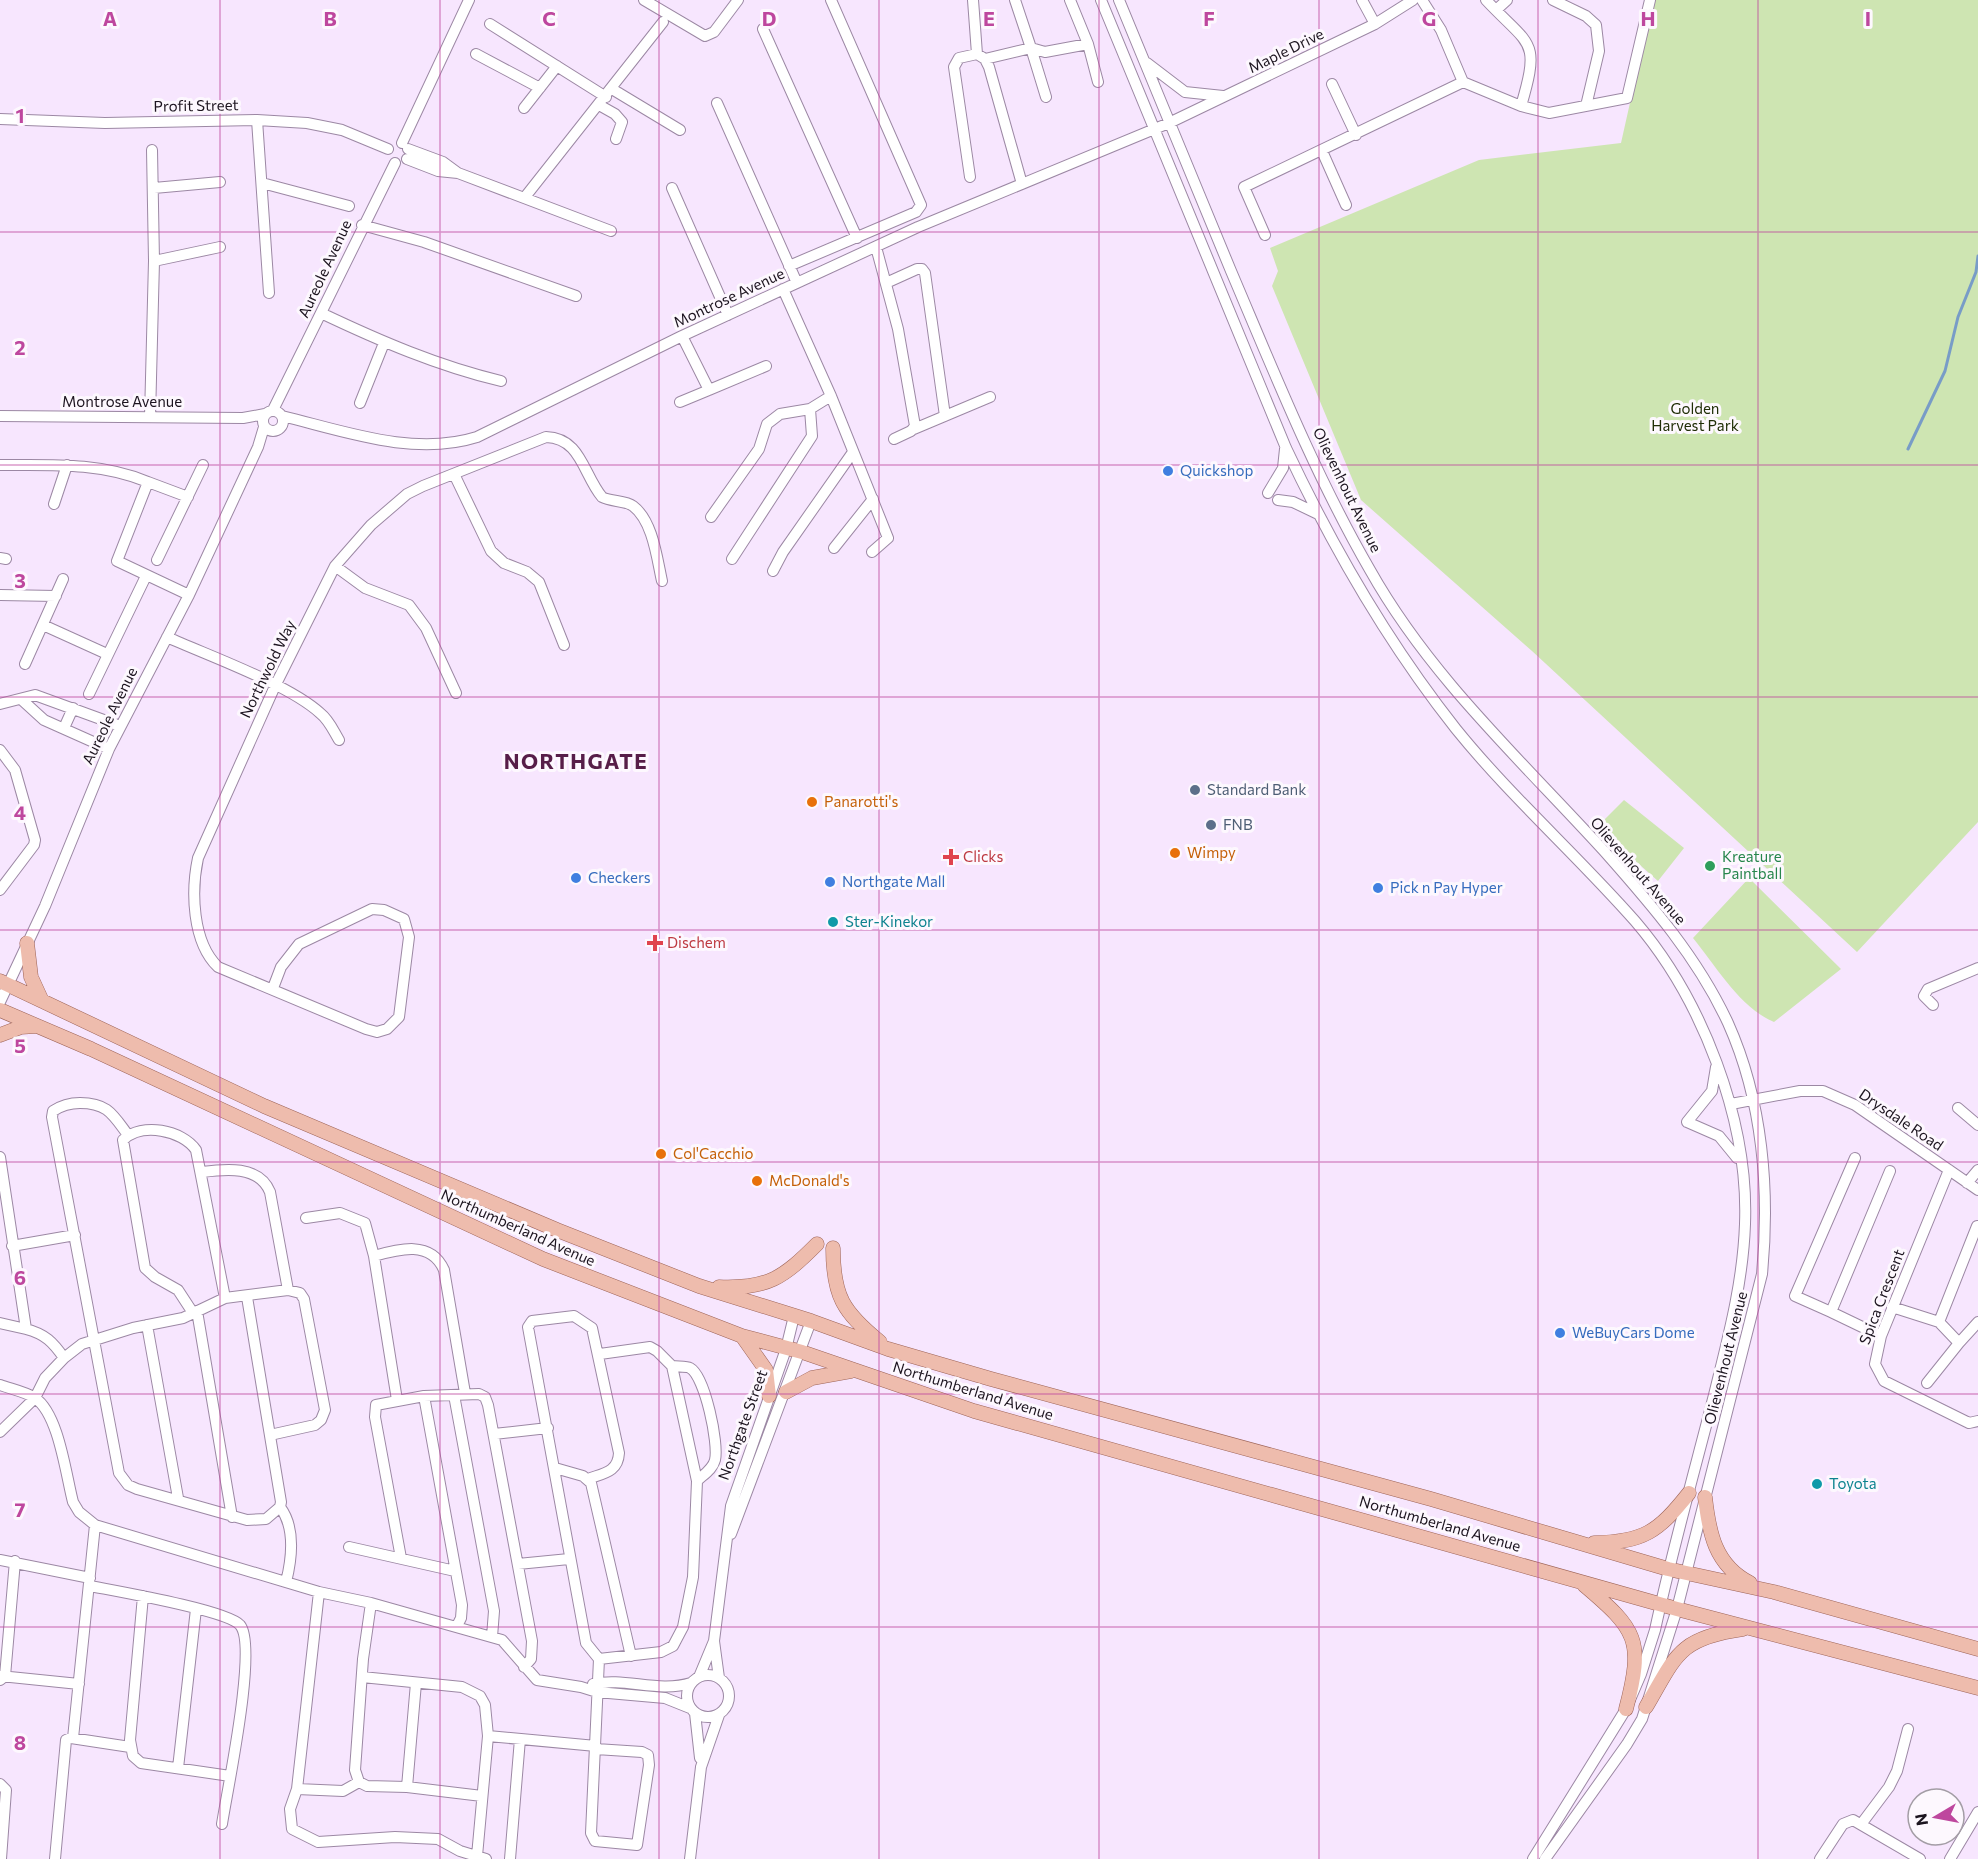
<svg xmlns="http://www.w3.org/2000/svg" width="1978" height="1859" viewBox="0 0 1978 1859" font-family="Commissioner,sans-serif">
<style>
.green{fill:#cee5b2}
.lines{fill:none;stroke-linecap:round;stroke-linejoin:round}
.stream{stroke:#789cc7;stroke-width:3}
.minor-casing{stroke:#9c88a4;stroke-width:12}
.major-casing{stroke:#9d6458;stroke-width:15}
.minor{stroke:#fff;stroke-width:10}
.major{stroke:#eebcad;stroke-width:14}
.grid{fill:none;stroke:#be479e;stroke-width:1.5;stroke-opacity:0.55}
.shop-dot{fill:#3f7fe0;stroke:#fdf8fe;stroke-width:2}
.service-dot{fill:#5c6f8a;stroke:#fdf8fe;stroke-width:2}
.food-dot{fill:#e8710a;stroke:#fdf8fe;stroke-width:2}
.health-dot{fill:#e0444e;stroke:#fdf8fe;stroke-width:2}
.leisure-dot{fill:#2e9e5b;stroke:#fdf8fe;stroke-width:2}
.culture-dot{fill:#0f9aa8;stroke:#fdf8fe;stroke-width:2}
.labels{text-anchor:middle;stroke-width:6;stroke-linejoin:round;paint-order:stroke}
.street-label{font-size:15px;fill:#1c141f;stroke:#fdf8fe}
.park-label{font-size:15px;fill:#202e07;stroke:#fdf8fe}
.shop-label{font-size:15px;fill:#366cbe;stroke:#fdf8fe;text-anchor:start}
.service-label{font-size:15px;fill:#4e5e75;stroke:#fdf8fe;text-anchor:start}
.food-label{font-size:15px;fill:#c56008;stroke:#fdf8fe;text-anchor:start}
.health-label{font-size:15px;fill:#be3a42;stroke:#fdf8fe;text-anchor:start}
.leisure-label{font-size:15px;fill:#27864d;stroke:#fdf8fe;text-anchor:start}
.culture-label{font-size:15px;fill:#0d838f;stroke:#fdf8fe;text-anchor:start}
.district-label{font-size:21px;font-weight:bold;letter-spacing:1.5px;fill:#571e48;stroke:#fdf8fe}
.grid-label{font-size:20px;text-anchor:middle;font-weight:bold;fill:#be479e;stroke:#fdf8fe;stroke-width:6;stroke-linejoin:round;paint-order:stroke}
</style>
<rect width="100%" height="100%" fill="#f7e6fe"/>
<!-- green -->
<path class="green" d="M1653,0h325v822l-121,130 -325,-301 -171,-151 -89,-214 6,-15 -8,-23 209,-88 142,-17z
M1624,800l60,48 -26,33 -61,-54z
M1749,878l92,91 -67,53c-34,-14 -58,-56 -81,-84z"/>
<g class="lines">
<!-- stream -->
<path class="stream" d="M1908,449l37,-78 13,-54 18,-45 2,-16"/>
<!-- minor casing -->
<g class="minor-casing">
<path id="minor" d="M644,0l61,36 9,-4 24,-32
M973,0l4,54
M1015,0l16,48 14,4 43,-8
M1070,0l18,44 10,38
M1101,0l185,448c47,100 102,195 170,281 55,68 121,126 179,192 67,78 114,199 110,303 -2,59 -17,114 -31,171 -20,78 -42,156 -59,235l-14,44 -15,35 -93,150
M1119,0c37,90 75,181 112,271 43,101 84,204 139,299 60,107 152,191 234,281 47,53 94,107 124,172 35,78 42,168 34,251l-85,335 -35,110 -15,25 -82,115
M1362,0l13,24
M1422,0l19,30 22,52 58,24 28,7 78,-15 23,-98
M1486,0c44,47 55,38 35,106
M1553,0l33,16 10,9 3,26 -13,55
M1496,10l11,-10
M490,24l116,73
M763,29l94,209
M476,54l64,34
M985,59l46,-11 15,49
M1147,63l38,29 38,4
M1332,84l24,51
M612,89l68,41
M717,103l80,180
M599,105l16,9 7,8 -6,17
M524,108l33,-42
M0,119l105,4 152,-3 50,3 35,7 46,19
M257,120l12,173
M402,143l67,-143
M1322,151l24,54
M407,159l31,12 20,2 -15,-11 -35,-13
M458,173l153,58
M970,177l-16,-110 5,-9 18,-4 8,5 4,8 33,117
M262,183l87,23
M154,188l66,-6
M672,188l56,127
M525,197l138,-175
M362,225l62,17 152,54
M1265,235l-21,-48 219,-105
M876,247l22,82 17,97 -4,5 -17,8
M154,261l66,-14
M789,266l127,-54 5,-7 -90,-205
M886,283l31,-14h5l3,4 20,143
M783,289l48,107 57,142 -16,14
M321,313c59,28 117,53 180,68
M709,390l57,-24
M680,402l29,-12 -27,-54
M360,403l24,-60
M273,410l122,-247
M263 421a10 10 0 1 1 20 0a10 10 0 1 1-20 0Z
M0,416l243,2 22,-4
M282,416c62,15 132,41 195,21l205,-101 236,-109 251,-104 206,-99 38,-24
M150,417l4,-156 -2,-111
M914,429l76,-32
M0,465c50,0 101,-3 148,17
M454,474l37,77 13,12 23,9 12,10 25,63
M1268,493l15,-25 2,-19
M188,497l-40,-15 -31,79 72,34
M1278,500l15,2 23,11
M54,504l13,-39
M711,517l48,-68 8,-25 13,-10 30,-5
M834,548l39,-49
M0,558l6,1
M732,559l80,-123 -2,-27 21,-13
M157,560l46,-95
M335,566l30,22 44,17 17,23 30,65
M773,571l10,-19 70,-100
M0,595l56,1
M43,625l64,29
M167,637c42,19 121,47 153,76 9,7 13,17 19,27
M25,664l38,-85
M89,694l57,-118
M21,699l23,21 65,29
M0,704l35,-9 85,31
M64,728l9,-20
M0,750l15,20 20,70 -1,5 -34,45
M273,988l8,-21 18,-23 73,-35 12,1 20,9 5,18 -10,80 -12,12 -10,3 -11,-3 -148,-62c-26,-25 -27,-76 -20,-109l77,-172 60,-120 36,-41 36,-31 16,-8 123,-49c35,1 37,37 56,60 9,5 23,3 31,9 20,15 24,53 29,75
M0,1002l45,-96 64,-157 80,-154 69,-148 6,-20
M1933,1005l-9,-9 4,-7 50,-21
M1716,1067l-4,24 -25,31 32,14 18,22
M1731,1104l69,-13h23l32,14 123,85
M1958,1108l20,17
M128,1135c-15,-20 -20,-32 -48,-32 -10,0 -18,2 -27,8l-1,6 67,356 9,12 9,4 110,31 19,-1 14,-12 1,-5 -34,-205
M0,1157l26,172c19,5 27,13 38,29
M1949,1170l-68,166 -6,28 9,17 85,42 9,-2
M202,1172c23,-3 57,-7 68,20l18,98
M1967,1183l11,-13
M306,1218l34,-5 25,10 9,33 23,144
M12,1246l63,-11
M374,1256c25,-7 57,-16 70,14l21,123
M1892,1307l47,15 38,-96
M197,1311l35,206
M1831,1312l-36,-16 60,-138
M193,1313l-15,-23 -23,-13 -10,-9 -22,-128c19,-18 59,-10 73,10l29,148
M0,1323l26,6
M147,1325l31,173
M1881,1336l-50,-24 59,-141
M1959,1343l19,-21
M672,1366c5,1 14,0 18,2 15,8 29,76 25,92 -2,9 -12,15 -18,21
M1927,1383l32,-40 -20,-21
M0,1385c11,4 26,7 35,13 24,16 31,78 38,104l6,10 16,13 224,67 52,11 131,37 35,40 44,7 16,5 68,6 25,10
M454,1395l40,216 -2,26
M424,1396l38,209 -1,13 -4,8
M0,1432l35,-34 10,-20 19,-20 18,-14 51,-16 50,-10 42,-20 63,-8 12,3 4,6 21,111 -4,10 -6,5 -45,10
M494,1434l54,-6
M555,1468l28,8 8,7 40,173
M588,1479c16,-6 30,-7 31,-26l-27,-125 -18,-12 -42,5 -4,6 58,316 13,16 62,-7 12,-6 10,-19 10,-50 4,-96 -25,-115 -15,-15 -7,-4 -50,7
M280,1507c16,21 12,51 6,75
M731,1534l80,-213
M349,1547l106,24
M401,1558l-26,-141 1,-12 48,-9 55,-2 6,3 3,8 44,236 -1,18 -7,8
M0,1560l90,18
M518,1564l51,-5
M90,1586c25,5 136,24 150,39 18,21 -13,166 -18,199
M143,1596l-13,144 3,16 8,7 89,13
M371,1603l-8,56 -8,111 4,12 8,4 40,1 75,9
M687 1696a21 21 0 1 1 42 0a21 21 0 1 1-42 0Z
M0,1676l79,8
M362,1677l100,10 18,9 5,9 3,31 -11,120
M699,1677l15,-36
M719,1678l-5,-37 17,-135 55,-157 8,-33
M0,1680l5,-4 10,-115
M593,1684c32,-7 65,9 98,-1
M695,1713l5,45
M488,1736l108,10
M73,1738l22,-213
M596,1749l46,3 6,3 1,10 -12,80 -42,-4 -4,-8 8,-174
M178,1768l18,-159
M359,1782l-16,9 -46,-2 -7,20 2,20 26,13 77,-5 43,2 22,12 26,8
M0,1784l6,6 -5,69
M407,1787l9,-104
M297,1789l22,-197
M1862,1823l27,-36 8,-16 11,-42
M55,1859l11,-119 5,-2 59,9
M510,1859l10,-120
M690,1859l11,-92 18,-52
M1820,1859l23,-35 10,-4 67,39
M1950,1859l28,-47"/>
</g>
<!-- major casing -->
<g class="major-casing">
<path id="major" d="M27,943l4,34 11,24
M0,981l264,125 293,124 142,56 112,35 77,28 103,30 440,120 237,70 106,23 204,57
M0,1010l91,39 452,210 199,77 60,16 172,59 703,198 301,79
M0,1035l21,-8 15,-1
M833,1248c0,48 10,64 47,94
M719,1287c49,2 64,-9 98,-43
M742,1336l24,34 3,26
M786,1392l26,-14 39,-7
M1705,1497c4,36 10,68 45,86
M1594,1543c50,-1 64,-11 95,-50
M1584,1585c53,45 60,55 42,124
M1646,1707c30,-51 32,-69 97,-78"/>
</g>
<!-- minor -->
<use href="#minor" class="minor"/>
<!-- major -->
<use href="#major" class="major"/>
</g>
<!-- grid -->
<path class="grid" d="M220,0v1859M440,0v1859M659,0v1859M879,0v1859M1099,0v1859M1319,0v1859M1538,0v1859M1758,0v1859M0,232h1978M0,465h1978M0,697h1978M0,930h1978M0,1162h1978M0,1394h1978M0,1627h1978"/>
<!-- markers -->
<g class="shop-dot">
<circle cx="1168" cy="471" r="6"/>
<circle cx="576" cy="878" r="6"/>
<circle cx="830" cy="882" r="6"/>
<circle cx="1378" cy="888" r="6"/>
<circle cx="1560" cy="1333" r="6"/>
</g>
<g class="service-dot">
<circle cx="1195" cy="790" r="6"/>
<circle cx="1211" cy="825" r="6"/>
</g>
<g class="food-dot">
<circle cx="812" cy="802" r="6"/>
<circle cx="1175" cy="853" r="6"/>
<circle cx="661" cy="1154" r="6"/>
<circle cx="757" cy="1181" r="6"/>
</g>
<g class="health-dot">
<path d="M948 848h6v6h6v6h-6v6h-6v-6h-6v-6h6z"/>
<path d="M652 934h6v6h6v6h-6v6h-6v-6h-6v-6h6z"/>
</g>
<circle class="leisure-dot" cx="1710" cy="866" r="6"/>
<g class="culture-dot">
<circle cx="833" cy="922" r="6"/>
<circle cx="1817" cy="1484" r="6"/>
</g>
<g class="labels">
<!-- street labels -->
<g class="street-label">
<text transform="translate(1286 51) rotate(-26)" y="5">Maple Drive</text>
<text transform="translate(196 106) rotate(-1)" y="5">Profit Street</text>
<text transform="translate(325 269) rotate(-65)" y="5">Aureole Avenue</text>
<text transform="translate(729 298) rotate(-25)" y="5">Montrose Avenue</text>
<text x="122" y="407">Montrose Avenue</text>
<text transform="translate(1347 490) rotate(64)" y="5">Olievenhout Avenue</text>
<text transform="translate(268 669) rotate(-64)" y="5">Northwold Way</text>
<text transform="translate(110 716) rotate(-64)" y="5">Aureole Avenue</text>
<text transform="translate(1638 871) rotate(49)" y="5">Olievenhout Avenue</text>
<text transform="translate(1901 1120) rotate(34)" y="5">Drysdale Road</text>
<text transform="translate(518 1228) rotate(24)" y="5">Northumberland Avenue</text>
<text transform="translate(1882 1297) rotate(-69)" y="5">Spica Crescent</text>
<text transform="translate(1726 1358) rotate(-76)" y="5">Olievenhout Avenue</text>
<text transform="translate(973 1391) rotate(17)" y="5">Northumberland Avenue</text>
<text transform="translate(743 1425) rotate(-70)" y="5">Northgate Street</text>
<text transform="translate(1440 1524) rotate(16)" y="5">Northumberland Avenue</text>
</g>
<!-- park labels -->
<g class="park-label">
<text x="1695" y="414">Golden<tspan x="1695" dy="17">Harvest Park</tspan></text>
</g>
<!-- shop labels -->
<g class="shop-label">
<text x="1180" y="476">Quickshop</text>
<text x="588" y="883">Checkers</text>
<text x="842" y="887">Northgate Mall</text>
<text x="1390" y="893">Pick n Pay Hyper</text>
<text x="1572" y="1338">WeBuyCars Dome</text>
</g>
<!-- service labels -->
<g class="service-label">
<text x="1207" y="795">Standard Bank</text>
<text x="1223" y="830">FNB</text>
</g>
<!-- food labels -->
<g class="food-label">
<text x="824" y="807">Panarotti's</text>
<text x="1187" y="858">Wimpy</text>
<text x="673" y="1159">Col'Cacchio</text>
<text x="769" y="1186">McDonald's</text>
</g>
<!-- health labels -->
<g class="health-label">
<text x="963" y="862">Clicks</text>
<text x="667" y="948">Dischem</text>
</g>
<!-- leisure labels -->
<g class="leisure-label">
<text x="1722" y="862">Kreature<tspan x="1722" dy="17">Paintball</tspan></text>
</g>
<!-- culture labels -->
<g class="culture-label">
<text x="845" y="927">Ster-Kinekor</text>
<text x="1829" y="1489">Toyota</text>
</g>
<!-- district labels -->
<g class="district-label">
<text x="576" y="769">NORTHGATE</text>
</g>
</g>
<g class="grid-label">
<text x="110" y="26">A</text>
<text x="330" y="26">B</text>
<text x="549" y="26">C</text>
<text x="769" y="26">D</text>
<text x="989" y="26">E</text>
<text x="1209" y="26">F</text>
<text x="1429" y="26">G</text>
<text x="1648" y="26">H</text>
<text x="1868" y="26">I</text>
<text x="20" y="123">1</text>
<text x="20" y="355">2</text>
<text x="20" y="588">3</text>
<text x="20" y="820">4</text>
<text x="20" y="1053">5</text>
<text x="20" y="1285">6</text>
<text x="20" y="1517">7</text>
<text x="20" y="1750">8</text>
</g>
<!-- north arrow -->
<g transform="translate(1936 1817) rotate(260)"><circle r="28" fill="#fdf8fe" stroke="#a39da5" stroke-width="1.5"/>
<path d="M0-4.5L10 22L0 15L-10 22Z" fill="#be479e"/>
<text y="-9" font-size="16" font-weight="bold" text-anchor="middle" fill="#1c141f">N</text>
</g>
</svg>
